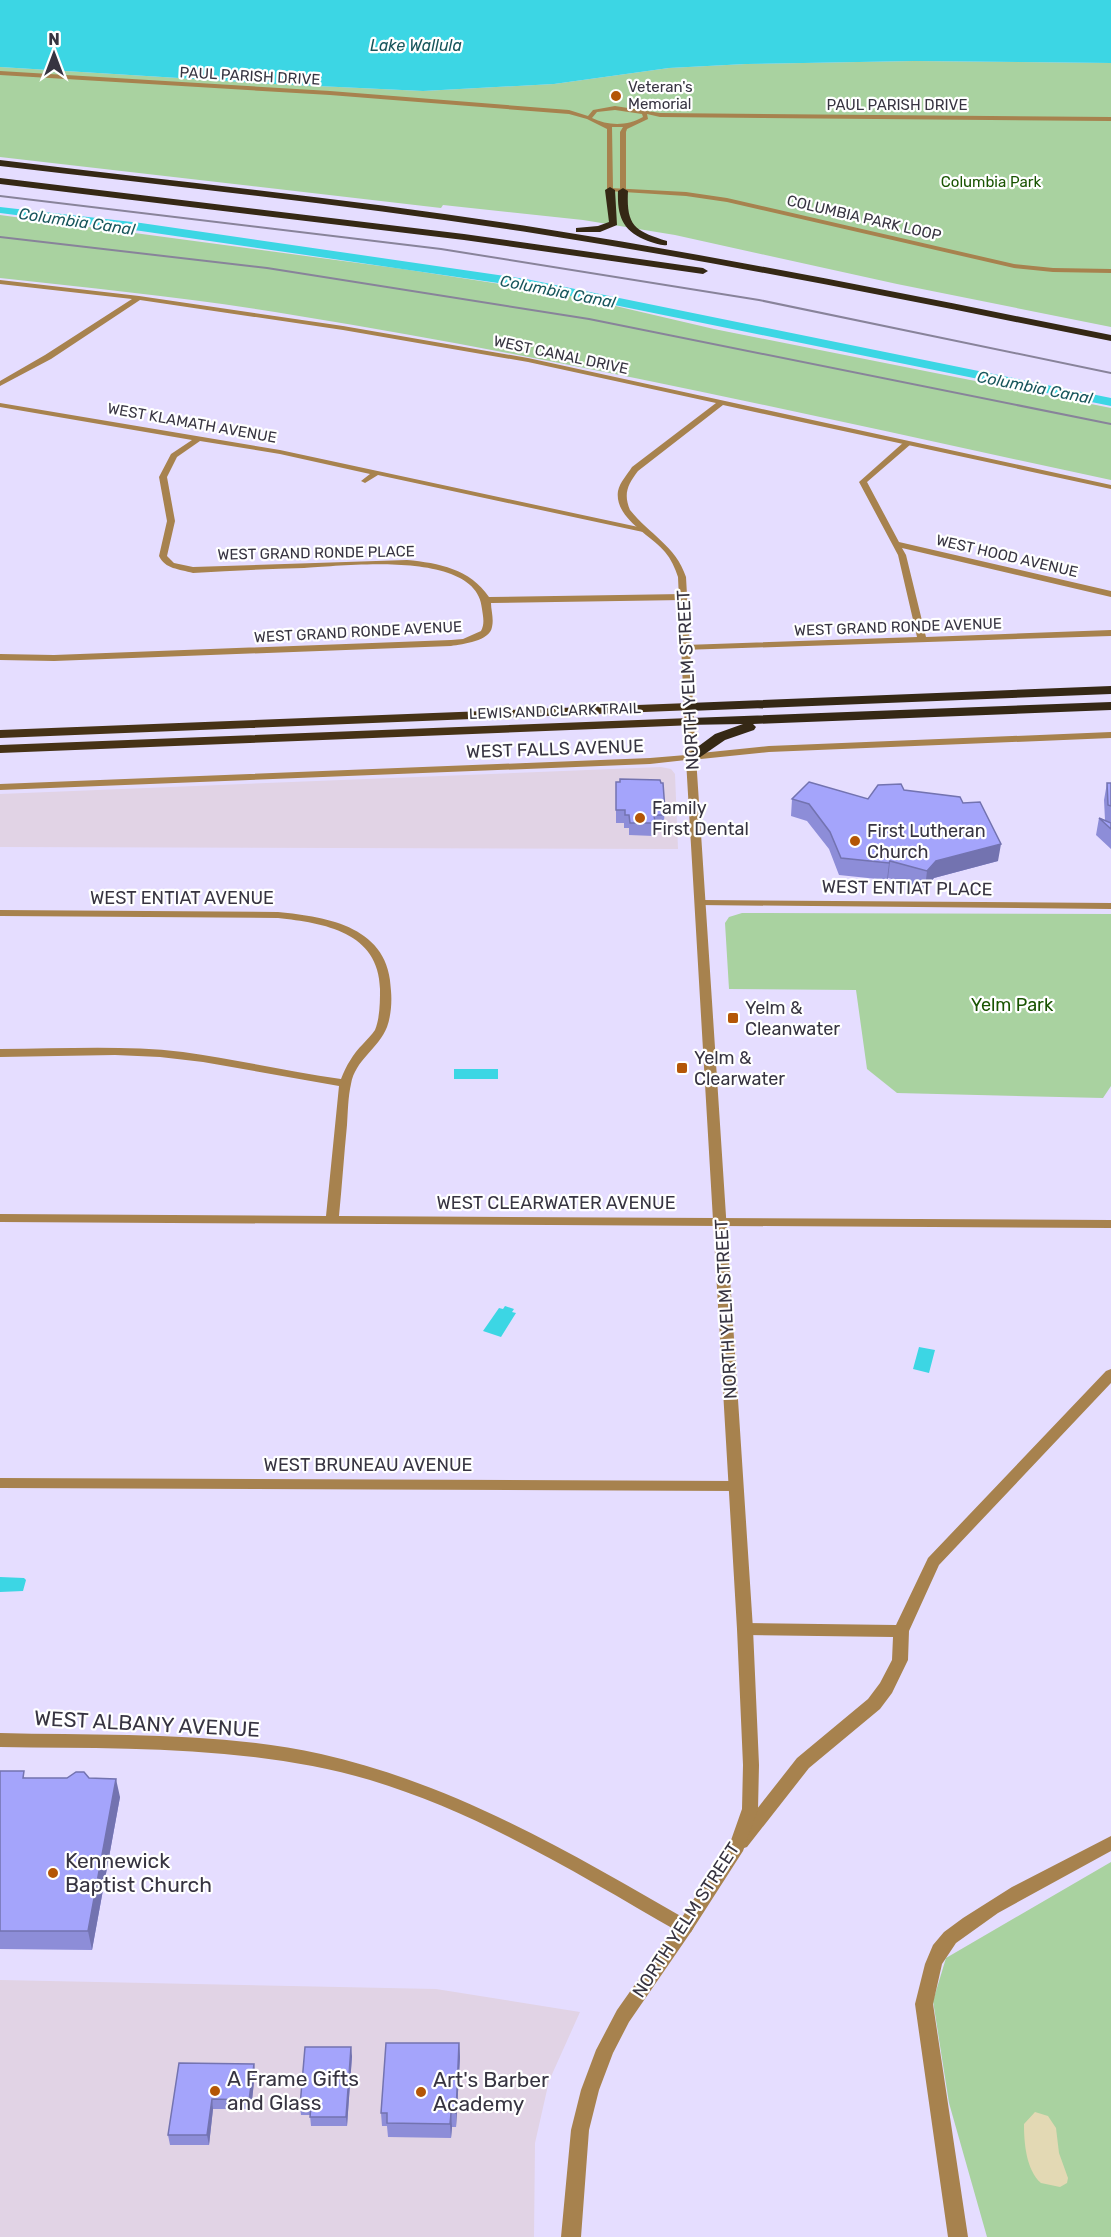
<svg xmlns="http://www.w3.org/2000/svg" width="1111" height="2237" viewBox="0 0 1111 2237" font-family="Rubik,sans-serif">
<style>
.commercial{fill:#e1d3e5}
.green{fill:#a9d2a0}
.sand{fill:#e3d9b4}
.water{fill:#3cd6e4}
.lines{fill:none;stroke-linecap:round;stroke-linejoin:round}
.canal{fill:#3cd6e4;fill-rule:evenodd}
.minor{fill:#a7824e;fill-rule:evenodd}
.tertiary{fill:#a7824e;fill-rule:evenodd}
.trunk{fill:#463216;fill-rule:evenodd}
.motorway{fill:#352815;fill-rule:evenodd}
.rail{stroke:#88839a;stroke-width:2}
.wall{fill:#8d8dd8}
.shaded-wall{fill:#7373b0}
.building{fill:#a4a4fb;stroke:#7373b0;stroke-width:1.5}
.poi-dot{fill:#b45606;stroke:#fff;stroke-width:2}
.labels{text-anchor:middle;stroke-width:4.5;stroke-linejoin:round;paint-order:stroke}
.far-street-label{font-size:15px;fill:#373441;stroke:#fff}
.far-poi-label{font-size:15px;fill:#373441;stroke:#fff;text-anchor:start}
.far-park-label{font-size:15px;fill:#195402;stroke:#fff}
.far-water-label{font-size:16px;font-style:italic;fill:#18565c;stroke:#fff}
.street-label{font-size:18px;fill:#373441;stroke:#fff}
.poi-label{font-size:18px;fill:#373441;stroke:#fff;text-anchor:start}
.park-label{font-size:18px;fill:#195402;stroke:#fff}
.near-street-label{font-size:21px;fill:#373441;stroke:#fff}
.near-poi-label{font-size:21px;fill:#373441;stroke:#fff;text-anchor:start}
</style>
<rect width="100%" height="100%" fill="#e5ddff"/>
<!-- commercial -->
<path class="commercial" d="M661,767l10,2 4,5 3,75 -678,-2v-53z
M0,1980l436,9 144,23 -31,69 -14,62 -1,94h-534z"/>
<!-- green -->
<path class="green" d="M914,61l197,2v264l-214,-43 -222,-49 -92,-15 -140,-15 -2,3 -441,-51v-90l275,17 148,7 131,-7 115,-16 77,-4z
M0,215l403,54 161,25 150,35 397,79v72c-270,-58 -540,-120 -812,-164 -99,-17 -199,-27 -299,-38z
M742,913l369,1v172l-8,12 -206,-5 -30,-24 -11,-79 -127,-1 -4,-66 4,-6z
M1111,1862v375h-124l-38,-134 -16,-102 13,-43z"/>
<!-- sand -->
<path class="sand" d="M1035,2112l13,4 8,12 3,25 9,25 -1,5 -7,4 -19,-4c-15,-13 -17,-41 -17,-59z"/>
<!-- water -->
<path class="water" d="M0,0h1111v63l-197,-2 -168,3 -77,4 -115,16 -131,7 -148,-7 -275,-17z
M454,1069h44v10h-44z
M505,1306l9,3 -2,3 4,1 -15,24 -18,-6 16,-23 4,1z
M919,1347l16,3 -6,23 -16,-4z
M0,1577l24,1 2,2 -3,11 -23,1z"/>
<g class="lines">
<!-- canal -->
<path class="canal" d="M0,207l141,16 385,56 585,119v8l-585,-119 -385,-56 -141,-18z"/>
<!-- minor -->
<path class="minor" d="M610,188l76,4 41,6 287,66 39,4 58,1v4l-58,-1 -39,-4 -287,-66 -41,-6 -78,-5z
M0,403l280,47 363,78 4,2 -4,2 -265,-57 -13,8 -4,-2 9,-7 -90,-20 -80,-13 -23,16 -10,20 8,44 -8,35 7,7 19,4 214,-7c32,3 63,9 82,37l194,-3 4,3 -4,3 -192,3c0,7 3,16 1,24 -2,14 -29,17 -41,19l-397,15 -54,-1v-6l54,1 397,-15 12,-1 18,-8c4,-7 2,-15 1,-22 -4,-60 -139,-43 -178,-41 -37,1 -74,3 -111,5 -14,-4 -28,-4 -34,-17l8,-35 -8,-44 12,-23 21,-14 -192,-33z
M904,442l7,2 -44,38 32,60 212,49v6l-209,-49 4,7 20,82 185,-7v6l-429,14 -1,-2 4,-3 232,-8 -19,-82 -39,-73z
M1111,732v6l-342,14 -78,8 -5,-3 5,-3 78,-8z
M702,900l409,3v6l-413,-4 -1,-2z
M0,910l278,2c51,5 112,15 113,79 1,11 0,25 -4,36 -8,21 -32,33 -36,57 -3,13 -3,27 -4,41 -3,30 -5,60 -8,91l772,4v8l-1111,-6v-8l326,2 13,-130 -136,-24 -43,-5 -45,-2 -115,2v-8c61,0 122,-4 183,3 53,7 105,20 158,27 5,-13 12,-25 22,-35 4,-5 9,-9 12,-14 5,-12 5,-29 5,-41 -1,-57 -56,-66 -102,-71l-278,-2z
M1111,1369v14l-172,182 -30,66 -1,29 -16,33 -12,16 -71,59 -62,79 -6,2 -6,-2 -2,-5 2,-5 62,-79 71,-59 12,-16 12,-23 1,-23 -148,-2 -5,-2 -3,-4 3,-4 5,-2 151,2 32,-67 178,-187z
M0,1478l736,3 5,1 2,4 -2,4 -5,1 -736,-3z
M0,1733c107,3 216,-2 321,21 134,30 252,100 370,168l3,5 -3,5 -6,3 -6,-3c-99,-57 -199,-119 -309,-152 -120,-35 -247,-31 -370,-33z
M1111,1836v15l-113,62 -42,30 -14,21 -9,40 35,233h-20l-33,-233 10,-40 8,-19 11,-13 19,-14 49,-31z"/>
<!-- tertiary -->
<path class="tertiary" d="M0,71l330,20 239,19 19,6 5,-6 22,-4 45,7 451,4v4l-451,-4 -13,-3 1,5 -21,10 -1,3v59l-3,2 -3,-2v-59l3,-5h-11l1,63 -3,2 -3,-2v-61l-20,-10 -18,-5 -239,-19 -330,-20zM615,110l27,4 1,3c-15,9 -35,9 -51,1l5,-6z
M0,280l139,16 204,30 185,32 583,127v4l-388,-84 -85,66c-10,13 -15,23 -8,39 19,24 46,36 56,67l10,180 57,872 6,136 -1,44 -15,42 -52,81 -62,90 -16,31 -14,37 -10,40 -8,107h-20l10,-107 10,-40 15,-40 21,-40 62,-88 51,-79 12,-34 1,-44 -6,-136 -51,-869 -36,4 -650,26v-6l650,-26 36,-3 -8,-178c-3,-9 -7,-18 -13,-25 -14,-17 -51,-34 -47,-61 2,-9 9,-16 14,-24l84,-64 -188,-41 -185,-32 -203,-30 -89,59 -51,27v-5l45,-26 87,-56 -132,-15z"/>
<!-- trunk -->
<path class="trunk" d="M689,703l5,1 1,3 -1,3 -694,28v-8z
M690,718l6,4 -1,3 -695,28v-8z"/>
<!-- motorway -->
<path class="motorway" d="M0,160c180,22 360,40 539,68 191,30 382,69 572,107v6c-190,-38 -381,-77 -572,-107 -179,-28 -359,-47 -539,-68z
M0,178l464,56 239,34 5,3 -5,3 -239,-34 -464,-56z
M610,187l5,3 2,35 -17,7h-24v-4l22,-2 11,-4 -4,-32z
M623,188l5,3c-2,36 8,40 39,50v4c-6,1 -12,-2 -19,-4 -25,-9 -31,-24 -30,-50z
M1111,686v8l-422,17 -7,-4 7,-4z
M1111,702v8l-358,14 3,3 -2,3 -29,10 -29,20 -5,1 -7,-4 31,-23 28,-10 -58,1 -2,-3 2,-3 5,-1z"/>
<!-- rail -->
<path class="rail" d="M0,196l441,53 318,51 352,73
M0,237l267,31 322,51 522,105"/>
</g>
<!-- wall -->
<path class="wall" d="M616,782l49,19 -1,22h-2l-1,5h-6l-1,8 -25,-1v-7h-5v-5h-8z
M1107,783h4v66l-15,-14 3,-17 6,2 -1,-20z
M904,790l59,13 35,58 -64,17 -9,10 -37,-10 -1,2 -48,-5 -10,-26 -22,-28 -16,-5 1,-17h76z
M0,1771l26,7h63l31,19 -28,153 -92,-1z
M459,2043l1,14 -4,70h-4l-1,11 -63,-1 -1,-11h-5l-1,-13z
M352,2056l-5,70h-36l-1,-11h-9l-1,-9z
M254,2064l1,9 -4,36h-38l-4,36h-39l-2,-10z"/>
<!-- shaded-wall -->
<path class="shaded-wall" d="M1001,844l-3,17 -64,17 -9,10 2,-17 9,-10z
M890,861l-2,17 -1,2 2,-17z
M116,1779l4,18 -28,153 -4,-19z
M459,2043l1,14 -4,70v-14z
M351,2047l1,9 -5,70 -1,-9z
M254,2064l1,9 -4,36 -2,-9z
M212,2099l1,10 -4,36 -2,-10z
M451,2113l1,14 -1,11 -1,-14z"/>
<!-- building -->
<path class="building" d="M620,779l40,1 1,3h2l2,27h-3v5h-8l1,8h-25l-1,-8h-4v-5h-9v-28h4z
M809,782l59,17 10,-14 23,-1 3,6 56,7 3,6 17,-1 21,42 -65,17 -9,10 -37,-10 -1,2 -48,-5 -11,-26 -21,-28 -17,-5z
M1107,783h4v23l-3,-1z
M1099,818l12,5v6z
M0,1771h24l-1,7h44l9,-6h8l5,6 27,1 -28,152h-88z
M386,2043h73l-3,70h-5l-1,11 -63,-1v-10h-6z
M305,2047h46l-5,70h-36l1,-11h-11z
M179,2063l75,1 -5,36 -37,-1 -5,36h-39z"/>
<!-- markers -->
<g class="poi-dot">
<circle cx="616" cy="96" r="6"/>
<circle cx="640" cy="818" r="6"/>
<circle cx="855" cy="841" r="6"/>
<rect x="727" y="1012" width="12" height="12" rx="3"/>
<rect x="676" y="1062" width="12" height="12" rx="3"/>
<circle cx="53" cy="1873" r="6"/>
<circle cx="215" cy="2091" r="6"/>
<circle cx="421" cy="2092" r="6"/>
</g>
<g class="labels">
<!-- far-street labels -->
<g class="far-street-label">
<text transform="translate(250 76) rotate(3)" y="5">PAUL PARISH DRIVE</text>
<text x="897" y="110">PAUL PARISH DRIVE</text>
<text transform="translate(864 218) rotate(13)" y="5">COLUMBIA PARK LOOP</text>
<text transform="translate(561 355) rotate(12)" y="5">WEST CANAL DRIVE</text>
<text transform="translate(192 423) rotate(10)" y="5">WEST KLAMATH AVENUE</text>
<text transform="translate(316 553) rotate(-1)" y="5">WEST GRAND RONDE PLACE</text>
<text transform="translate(1007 556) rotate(13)" y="5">WEST HOOD AVENUE</text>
<text transform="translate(898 627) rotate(-2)" y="5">WEST GRAND RONDE AVENUE</text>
<text transform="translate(358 632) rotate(-3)" y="5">WEST GRAND RONDE AVENUE</text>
<text transform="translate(555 711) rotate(-2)" y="5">LEWIS AND CLARK TRAIL</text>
</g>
<!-- far-poi labels -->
<g class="far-poi-label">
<text x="628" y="92">Veteran's<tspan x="628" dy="17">Memorial</tspan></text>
</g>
<!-- far-park labels -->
<g class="far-park-label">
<text x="991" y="187">Columbia Park</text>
</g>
<!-- far-water labels -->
<g class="far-water-label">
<text x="416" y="51">Lake Wallula</text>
<text transform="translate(77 221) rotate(8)" y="6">Columbia Canal</text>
<text transform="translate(558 291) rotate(11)" y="6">Columbia Canal</text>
<text transform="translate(1035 387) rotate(11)" y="6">Columbia Canal</text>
</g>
<!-- street labels -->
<g class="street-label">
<text transform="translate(688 680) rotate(-93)" y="6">NORTH YELM STREET</text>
<text transform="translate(555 749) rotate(-2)" y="6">WEST FALLS AVENUE</text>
<text transform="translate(907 888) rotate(1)" y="6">WEST ENTIAT PLACE</text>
<text x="182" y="904">WEST ENTIAT AVENUE</text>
<text x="556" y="1209">WEST CLEARWATER AVENUE</text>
<text transform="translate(726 1309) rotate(-93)" y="6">NORTH YELM STREET</text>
<text x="368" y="1471">WEST BRUNEAU AVENUE</text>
<text transform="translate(686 1920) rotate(-57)" y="6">NORTH YELM STREET</text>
</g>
<!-- poi labels -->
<g class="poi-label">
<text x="652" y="814">Family<tspan x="652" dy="21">First Dental</tspan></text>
<text x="867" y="837">First Lutheran<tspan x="867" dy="21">Church</tspan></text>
<text x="745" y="1014">Yelm &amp;<tspan x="745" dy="21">Cleanwater</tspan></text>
<text x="694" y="1064">Yelm &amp;<tspan x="694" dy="21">Clearwater</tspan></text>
</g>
<!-- park labels -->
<g class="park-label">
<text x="1012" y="1011">Yelm Park</text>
</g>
<!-- near-street labels -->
<g class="near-street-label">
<text transform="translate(147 1724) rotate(3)" y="7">WEST ALBANY AVENUE</text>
</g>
<!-- near-poi labels -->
<g class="near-poi-label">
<text x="65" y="1868">Kennewick<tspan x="65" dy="24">Baptist Church</tspan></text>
<text x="227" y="2086">A Frame Gifts<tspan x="227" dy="24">and Glass</tspan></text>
<text x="433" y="2087">Art's Barber<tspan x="433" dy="24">Academy</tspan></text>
</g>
</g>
<!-- north arrow -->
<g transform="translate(54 54)" stroke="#ffffff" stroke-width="4.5" paint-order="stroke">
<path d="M0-4.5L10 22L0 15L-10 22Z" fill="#373441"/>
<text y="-9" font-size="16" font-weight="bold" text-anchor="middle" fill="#373441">N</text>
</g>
</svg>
